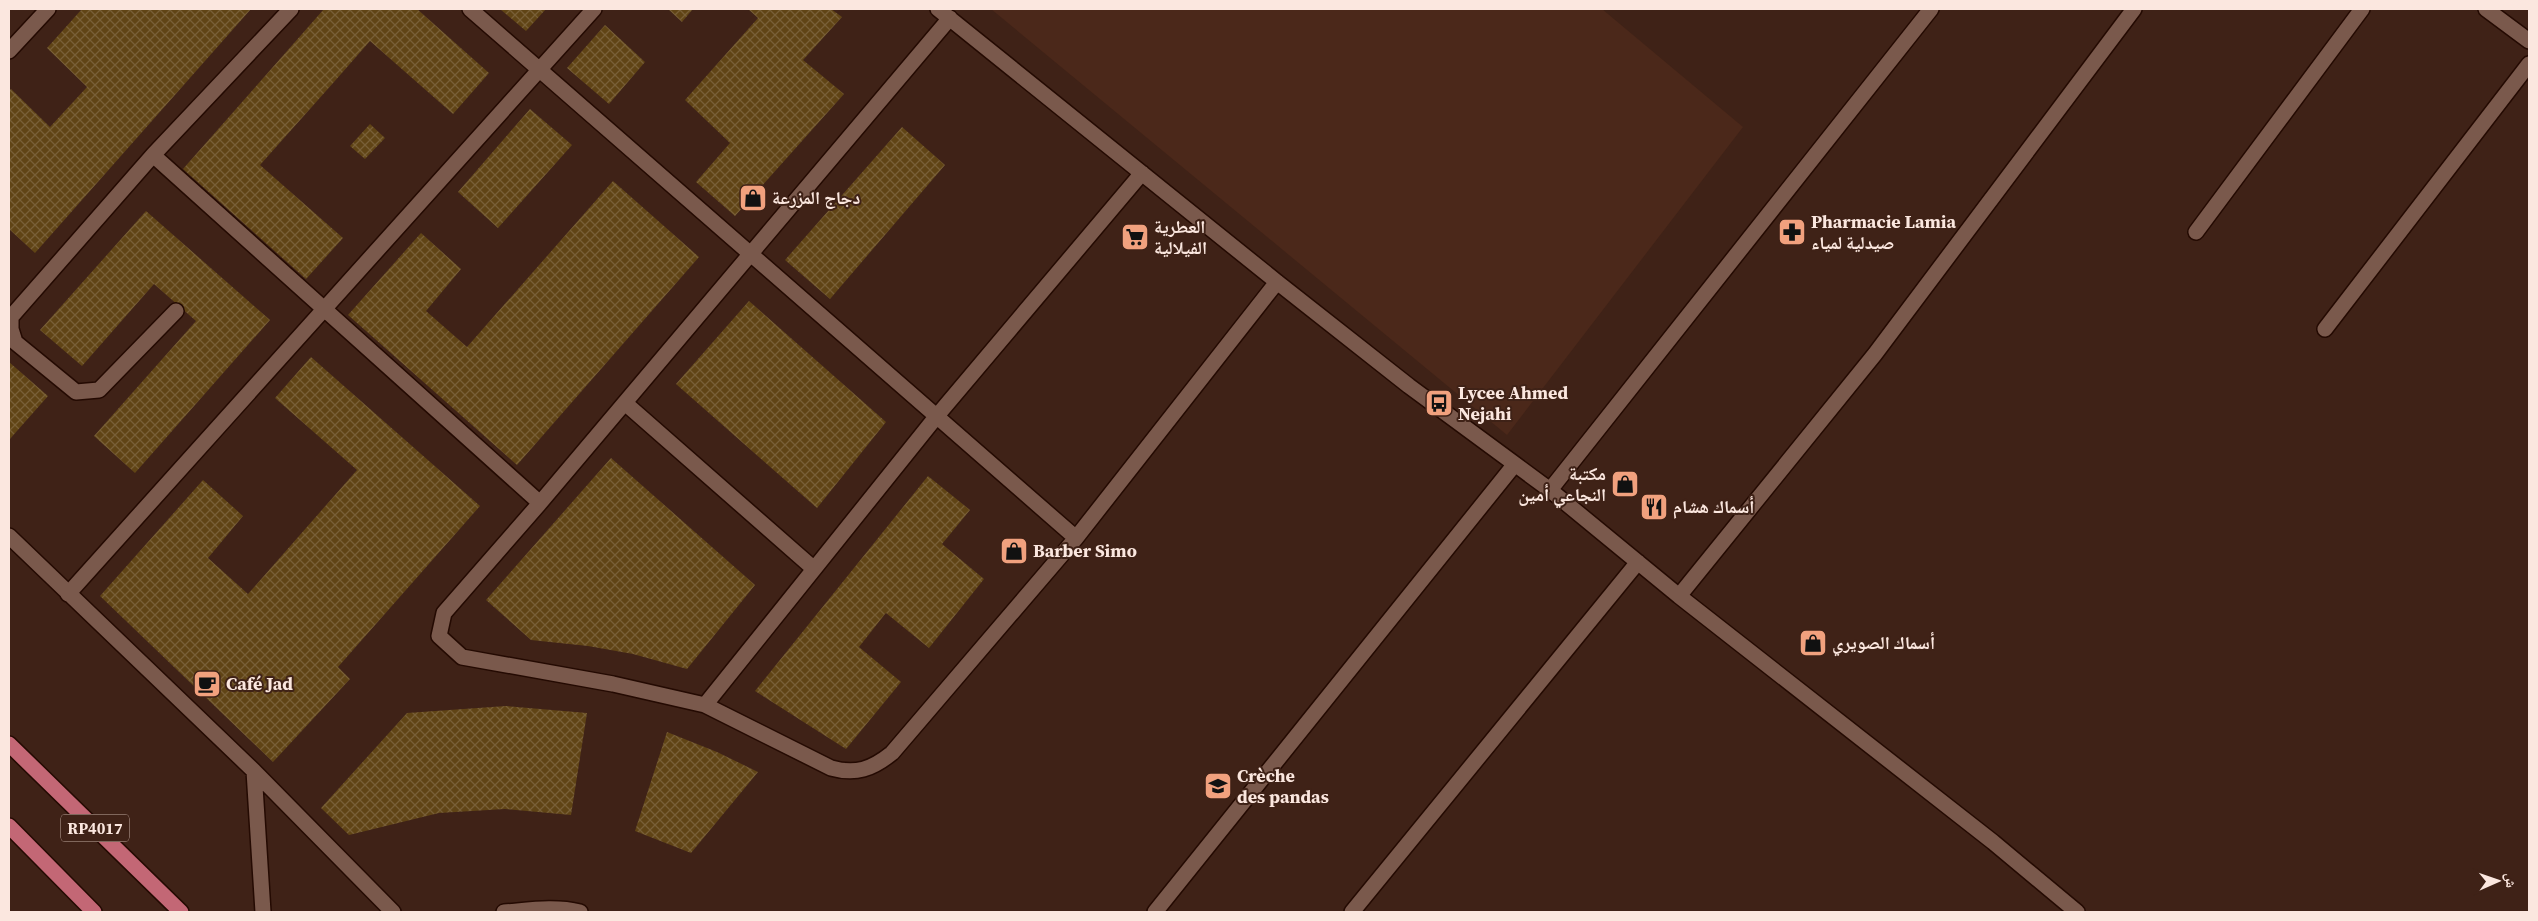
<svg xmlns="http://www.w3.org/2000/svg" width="2538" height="921" viewBox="0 0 2538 921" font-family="'Source Serif 4','Noto Naskh Arabic',serif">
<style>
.built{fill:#4b281a}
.building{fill:url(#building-cross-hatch)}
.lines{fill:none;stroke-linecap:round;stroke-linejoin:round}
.minor-casing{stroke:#240a02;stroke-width:18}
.major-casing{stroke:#240a02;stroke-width:18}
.minor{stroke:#7a594c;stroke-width:15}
.major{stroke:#c36775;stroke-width:15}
.labels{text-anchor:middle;stroke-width:4;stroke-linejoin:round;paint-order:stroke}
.shield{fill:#3f2217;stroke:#c3aca3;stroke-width:1}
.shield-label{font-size:16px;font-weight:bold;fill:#fbe7df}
.poi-label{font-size:18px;font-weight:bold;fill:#fbe7df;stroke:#3f2217;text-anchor:start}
</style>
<defs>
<pattern id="building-cross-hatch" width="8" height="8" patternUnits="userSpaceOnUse" patternTransform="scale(1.25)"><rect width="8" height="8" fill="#604415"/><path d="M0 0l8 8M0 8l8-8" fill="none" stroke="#785f37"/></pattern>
</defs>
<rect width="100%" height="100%" fill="#3f2217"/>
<!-- built -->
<path class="built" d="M991,9h611l141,118 -236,308z"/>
<!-- building -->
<path class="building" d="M82,9h169l-216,244 -26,-24v-138l2,-2 39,38 37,-40 -40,-39z
M324,9h93l72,64 -36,41 -83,-73 -36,41 -74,83 83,73 -37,41 -123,-110z
M500,9h46l-20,22z
M668,9h25l-11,13z
M748,9h83l11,8 -39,43 41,34 -109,122 -39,-34 34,-39 -45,-43 73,-82z
M605,25l40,37 -36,42 -42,-36z
M530,109l42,36 -74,83 -40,-36z
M370,124l15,14 -20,21 -15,-13z
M902,127l43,38 -115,134 -45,-39z
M613,181l86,76 -182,208 -169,-150 73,-82 40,36 -35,42 41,36z
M146,211l124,109 -135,153 -41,-37 102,-115 -42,-37 -72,82 -42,-36z
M749,301l137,121 -69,86 -141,-124z
M311,357l169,149 -142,161 12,12 -77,83 -173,-166 103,-116 40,36 -35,42 40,36 109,-124 -82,-72z
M9,362l39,34 -39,44z
M611,458l144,127 -68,84 -54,-15 -45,-8 -57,-6 -45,-40z
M928,476l42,34 -28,34 42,35 -55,69 -43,-35 -1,1 -26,33 42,35 -55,67 -91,-58z
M506,706l81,7 -16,102 -66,-6 -66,4 -90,22 -28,-27 86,-95z
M667,732l50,20 41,20 -67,81 -56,-22z"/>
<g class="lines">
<!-- minor casing -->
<g class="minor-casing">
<path id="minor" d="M291,9l-138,146 387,348
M470,9l606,529
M938,9l339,273 132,104 141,104 129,106 314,246 84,70
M2486,9l43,32
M950,18l-410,485 -96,110 -5,23 23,21 151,27 92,21 126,63c25,7 41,1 61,-15l184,-215 201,-256
M9,51l39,-42
M153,155l-142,162v12l4,13 61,50 23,-2 77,-79
M2196,232l166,-223
M2325,329l204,-265
M625,403l188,165
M1550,490l381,-481
M9,536l245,235 139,141
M68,594l526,-585
M1679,596l196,-242 259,-345
M705,705l231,-288 206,-244
M254,771l9,141
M504,912c26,-2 51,-6 76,0
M1155,912l360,-448
M1352,912l286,-350"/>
</g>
<!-- major casing -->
<g class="major-casing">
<path id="major" d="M9,744l172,168
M9,826l85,86"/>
</g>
<!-- minor -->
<use href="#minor" class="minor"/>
<!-- major -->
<use href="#major" class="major"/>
</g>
<!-- icons -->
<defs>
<g id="shop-square" transform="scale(1.4375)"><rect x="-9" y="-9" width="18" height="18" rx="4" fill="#f1a17e" stroke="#3f2217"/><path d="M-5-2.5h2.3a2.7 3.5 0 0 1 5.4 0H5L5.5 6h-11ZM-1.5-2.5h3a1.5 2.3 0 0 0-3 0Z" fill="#111"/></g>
<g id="pharmacy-square" transform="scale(1.4375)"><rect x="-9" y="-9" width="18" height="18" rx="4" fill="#f1a17e" stroke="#3f2217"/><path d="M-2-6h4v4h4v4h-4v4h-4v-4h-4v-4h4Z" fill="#111"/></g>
<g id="supermarket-square" transform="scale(1.4375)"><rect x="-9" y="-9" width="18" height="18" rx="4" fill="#f1a17e" stroke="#3f2217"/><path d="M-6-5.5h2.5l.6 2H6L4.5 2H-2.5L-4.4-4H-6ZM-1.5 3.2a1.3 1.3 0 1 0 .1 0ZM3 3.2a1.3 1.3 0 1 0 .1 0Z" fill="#111"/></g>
<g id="bus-square" transform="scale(1.4375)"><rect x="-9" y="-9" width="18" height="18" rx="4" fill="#f1a17e" stroke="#3f2217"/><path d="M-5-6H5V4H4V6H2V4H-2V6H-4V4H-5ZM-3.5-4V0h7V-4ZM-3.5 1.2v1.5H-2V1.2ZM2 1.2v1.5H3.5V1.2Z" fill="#111"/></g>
<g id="restaurant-square" transform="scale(1.4375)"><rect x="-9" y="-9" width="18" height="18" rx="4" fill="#f1a17e" stroke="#3f2217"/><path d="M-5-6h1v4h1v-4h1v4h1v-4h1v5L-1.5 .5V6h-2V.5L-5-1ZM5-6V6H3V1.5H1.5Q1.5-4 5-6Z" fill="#111"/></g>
<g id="cafe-square" transform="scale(1.4375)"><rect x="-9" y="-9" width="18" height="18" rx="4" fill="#f1a17e" stroke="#3f2217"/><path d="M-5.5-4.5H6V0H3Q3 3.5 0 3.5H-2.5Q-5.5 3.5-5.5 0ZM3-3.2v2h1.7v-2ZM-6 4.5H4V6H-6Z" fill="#111"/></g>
<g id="school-square" transform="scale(1.4375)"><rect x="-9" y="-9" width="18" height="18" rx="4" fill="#f1a17e" stroke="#3f2217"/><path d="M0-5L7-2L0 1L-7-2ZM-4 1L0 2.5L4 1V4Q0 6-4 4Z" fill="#111"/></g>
</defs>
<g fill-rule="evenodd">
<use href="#shop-square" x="753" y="198"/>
<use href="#pharmacy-square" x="1792" y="232"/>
<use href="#supermarket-square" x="1135" y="237"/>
<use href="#bus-square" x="1439" y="403"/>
<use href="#shop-square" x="1625" y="484"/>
<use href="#restaurant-square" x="1654" y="507"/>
<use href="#shop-square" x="1014" y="551"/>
<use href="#shop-square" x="1813" y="643"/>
<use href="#cafe-square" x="207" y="684"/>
<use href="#school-square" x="1218" y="786"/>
</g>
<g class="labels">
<!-- shield labels -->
<rect class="shield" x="61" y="814.5" width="68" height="27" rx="4"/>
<g class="shield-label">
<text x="95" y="834">RP4017</text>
</g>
<!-- poi labels -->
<g class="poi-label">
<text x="772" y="204">دجاج المزرعة</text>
<text x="1811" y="228">Pharmacie Lamia<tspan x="1811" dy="21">صيدلية لمياء</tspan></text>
<text x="1154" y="233">العطرية<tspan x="1154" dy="21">الفيلالية</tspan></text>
<text x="1458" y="399">Lycee Ahmed<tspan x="1458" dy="21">Nejahi</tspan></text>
<text x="1606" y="480" text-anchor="end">مكتبة<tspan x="1606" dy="21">النجاعي أمين</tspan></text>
<text x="1673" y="513">أسماك هشام</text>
<text x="1033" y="557">Barber Simo</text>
<text x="1832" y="649">أسماك الصويري</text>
<text x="226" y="690">Café Jad</text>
<text x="1237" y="782">Crèche<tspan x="1237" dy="21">des pandas</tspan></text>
</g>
</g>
<!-- border -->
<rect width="2538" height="921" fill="none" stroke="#fbe7df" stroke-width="20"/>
<!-- north arrow -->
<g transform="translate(2498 881) rotate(88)" stroke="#3f2217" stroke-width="4" paint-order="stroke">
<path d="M0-4L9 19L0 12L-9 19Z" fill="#fbe7df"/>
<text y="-8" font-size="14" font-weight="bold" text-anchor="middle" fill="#fbe7df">ش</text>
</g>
</svg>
